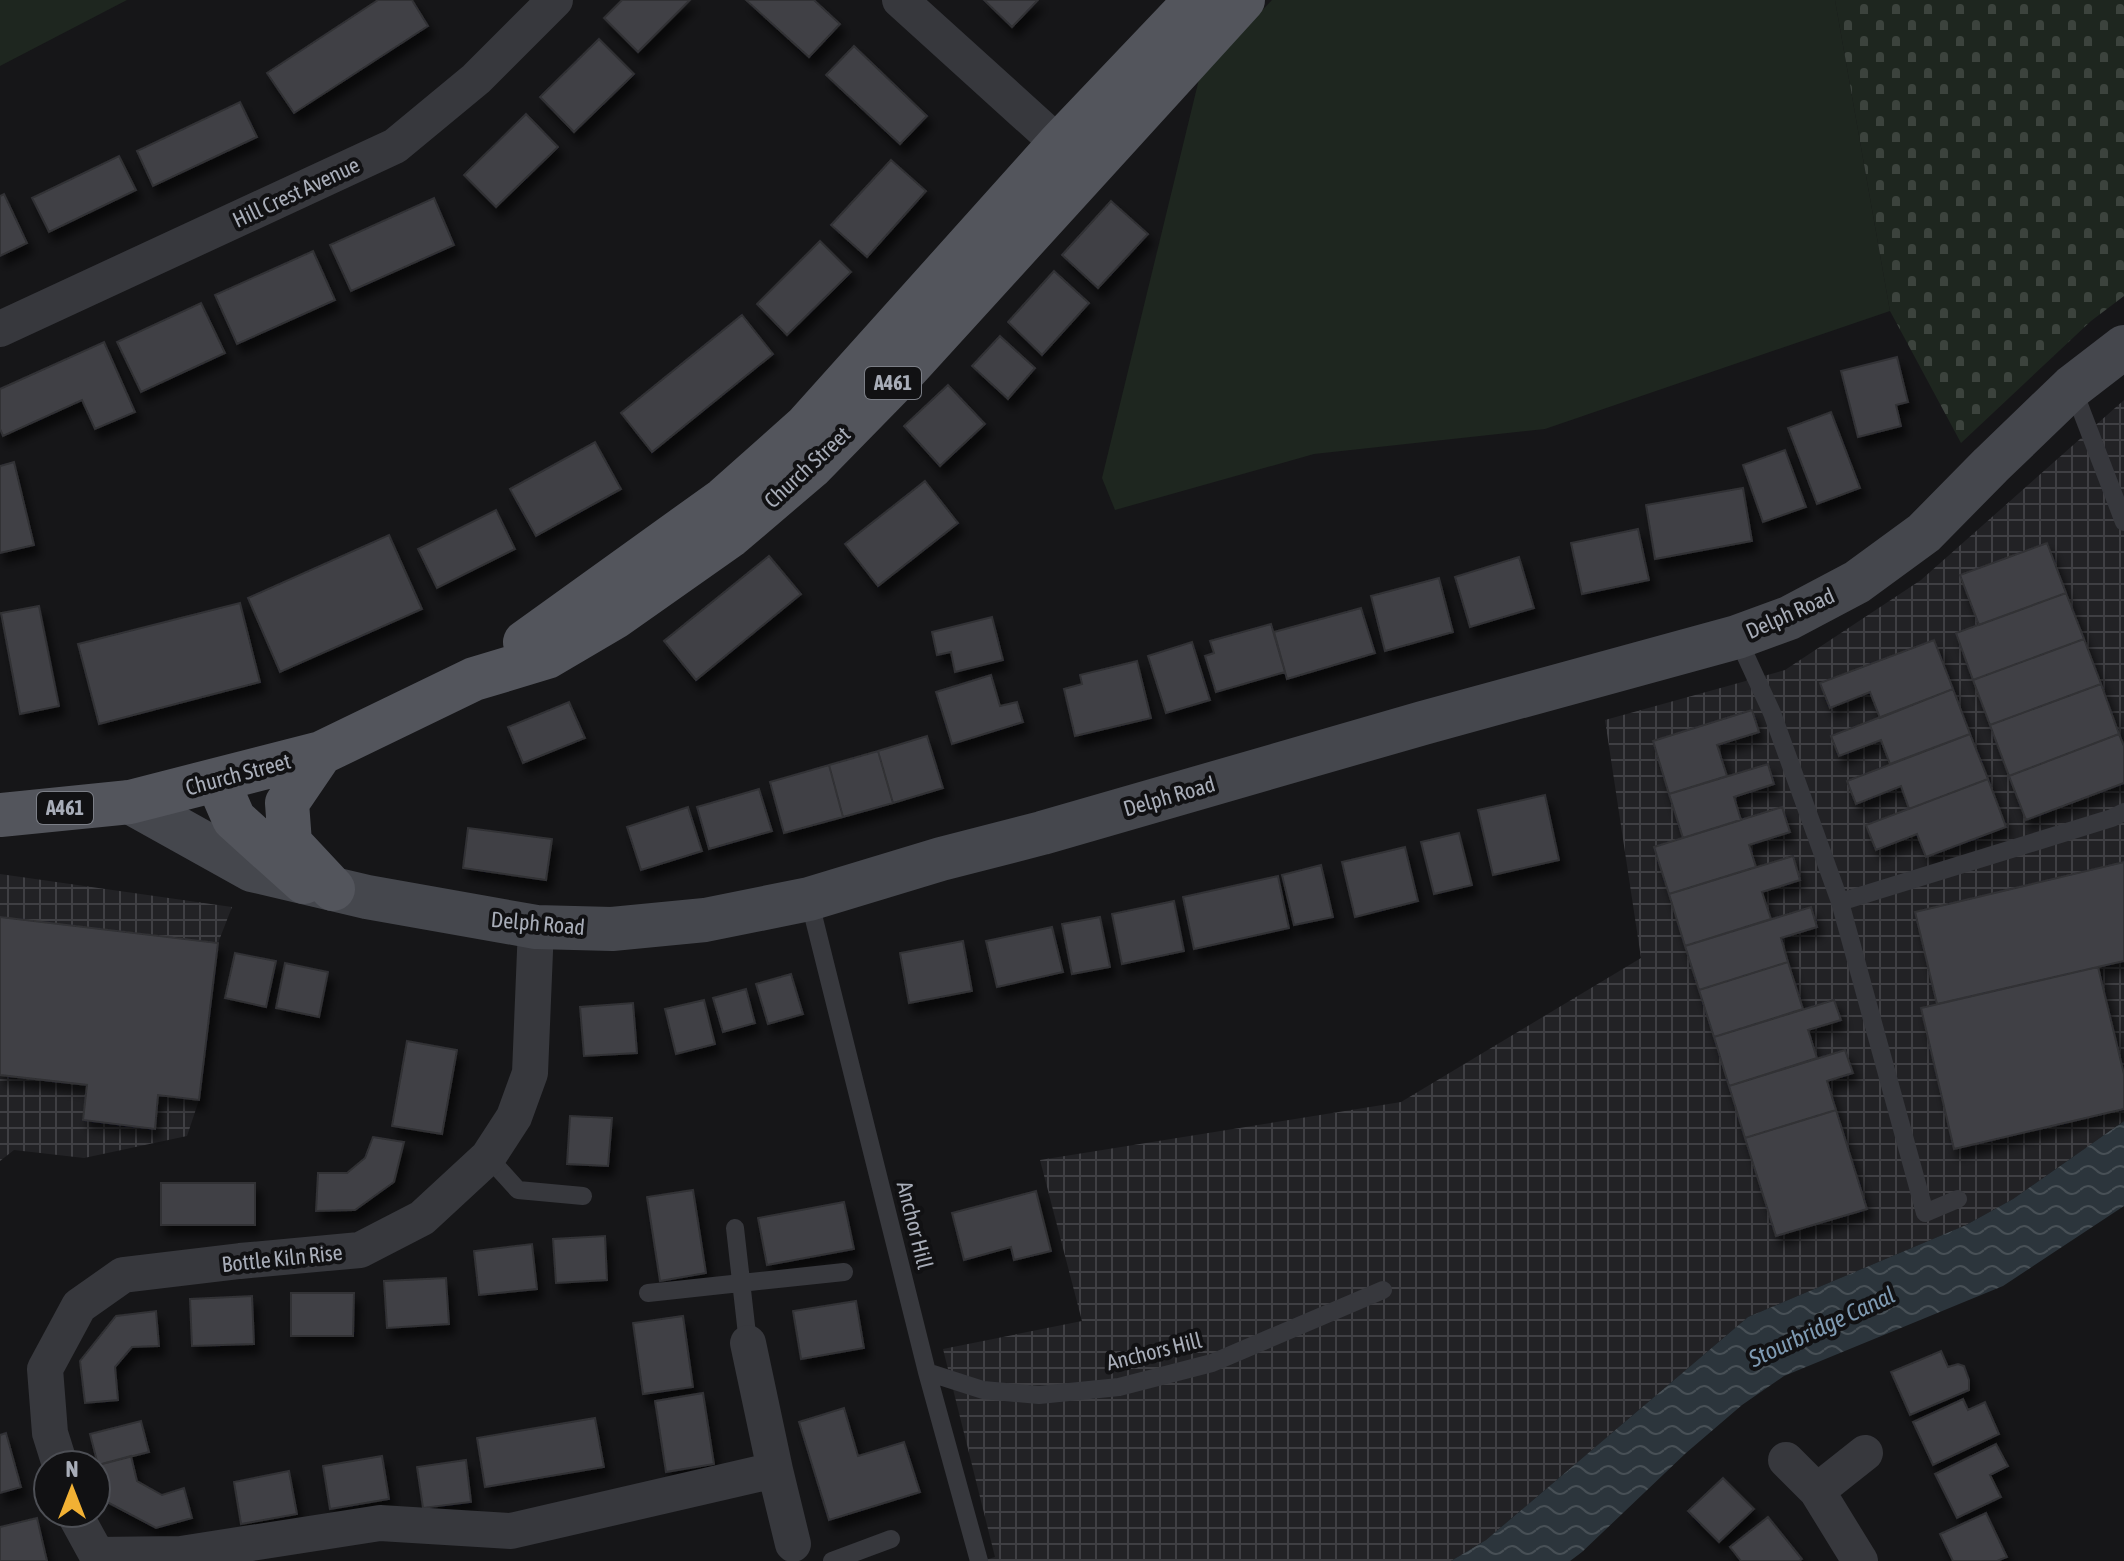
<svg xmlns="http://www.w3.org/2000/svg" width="2124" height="1561" viewBox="0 0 2124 1561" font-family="'Asap Condensed',sans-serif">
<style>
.industrial{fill:url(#industrial-grid)}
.green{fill:#1e261f}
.cemetery{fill:url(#cemetery-stones)}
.water{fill:url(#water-waves)}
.building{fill:#404145;stroke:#303034;stroke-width:2;filter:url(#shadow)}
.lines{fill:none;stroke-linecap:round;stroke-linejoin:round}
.lane{stroke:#37383d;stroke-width:18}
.street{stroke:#37383d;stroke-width:36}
.secondary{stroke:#45474d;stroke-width:44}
.primary{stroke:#53555c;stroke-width:44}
.labels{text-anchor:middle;stroke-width:8;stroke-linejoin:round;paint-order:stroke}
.shield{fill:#111113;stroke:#7b7e86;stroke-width:2}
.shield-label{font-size:20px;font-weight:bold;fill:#a8adb8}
.street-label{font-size:22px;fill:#a8adb8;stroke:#111113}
.water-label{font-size:24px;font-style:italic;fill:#7f9bb3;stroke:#111113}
</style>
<defs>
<pattern id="industrial-grid" width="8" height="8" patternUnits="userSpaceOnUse" patternTransform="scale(2)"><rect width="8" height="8" fill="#222225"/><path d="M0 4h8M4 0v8" fill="none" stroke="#3f3f43"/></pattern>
<pattern id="cemetery-stones" width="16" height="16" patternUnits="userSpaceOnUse" patternTransform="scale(2)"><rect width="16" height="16" fill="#1e261f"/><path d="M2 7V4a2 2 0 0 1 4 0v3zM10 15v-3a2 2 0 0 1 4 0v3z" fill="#3c433d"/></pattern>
<pattern id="water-waves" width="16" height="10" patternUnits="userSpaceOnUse" patternTransform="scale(2)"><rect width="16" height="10" fill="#2c353c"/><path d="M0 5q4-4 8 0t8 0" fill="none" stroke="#485056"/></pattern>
<filter id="shadow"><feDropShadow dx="5" dy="9" stdDeviation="4" flood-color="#0009"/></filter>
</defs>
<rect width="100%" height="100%" fill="#161618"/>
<!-- industrial -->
<path class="industrial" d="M2124,400v721l-111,78 -47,26 -218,92 -262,223 -35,21h-469l13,-4 -52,-208 139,-28 -42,-161 361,-58 240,-144 -36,-238 180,-50 136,-90z
M0,874l232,33 -14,36 -19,157 -12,36 -103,22 -70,-8 -14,11z"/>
<!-- green -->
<path class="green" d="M0,0h127l-127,66z
M1272,0h563l55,311 -345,118 -231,25 -199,56 -13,-32 98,-403z"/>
<!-- cemetery -->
<path class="cemetery" d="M1835,0h289v296l-33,25 -130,122 -71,-132z"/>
<!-- water -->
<path class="water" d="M2124,1121v85l-121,80 -219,90 -42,29 -56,48 -104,99 -12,9h-119l35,-21 262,-223 218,-92 47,-26z"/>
<!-- building -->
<path class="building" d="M378,0h34l16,26 -134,87 -27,-40z
M622,0h68l-52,52 -34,-34z
M746,0h68l26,24 -31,33z
M984,0h54l-26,27z
M599,39l35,35 -60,58 -34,-35z
M854,46l73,70 -27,28 -74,-69z
M240,102l17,35 -104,49 -16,-35z
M526,114l32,33 -62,60 -32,-32z
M119,156l17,34 -87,42 -17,-34z
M891,160l35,31 -59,66 -36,-32z
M4,194l23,49 -27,13v-60z
M434,198l20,47 -103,46 -21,-46z
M1111,201l37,33 -50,54 -36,-33z
M820,241l31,31 -64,63 -30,-31z
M313,251l22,49 -98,44 -22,-49z
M1054,271l35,32 -47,52 -34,-33z
M201,303l24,50 -84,39 -24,-50z
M742,315l31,39 -121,98 -31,-39z
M1000,336l35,32 -27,31 -36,-33z
M104,342l31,70 -40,17 -13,-29 -79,36 -3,-7v-40z
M1897,357l11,45 -12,3 5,21 -43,11 -17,-66z
M948,385l37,39 -45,42 -36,-40z
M1831,412l29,76 -43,16 -29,-76z
M595,442l26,47 -85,47 -26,-47z
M1785,450l21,57 -43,15 -20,-57z
M14,462l20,83 -34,8v-87z
M925,481l33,42 -80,63 -33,-42z
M1743,488l9,53 -97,18 -9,-54z
M496,510l19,39 -78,39 -19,-39z
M1638,529l11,51 -67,14 -11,-51z
M389,535l33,74 -142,63 -32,-74z
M2047,543l19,50 -87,32 -19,-50z
M769,556l32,38 -105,86 -32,-39z
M1519,557l15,51 -64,19 -15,-50z
M1439,578l14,54 -68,19 -14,-55z
M2066,593l18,46 -111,41 -17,-47z
M240,603l20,79 -161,42 -21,-80z
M39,606l20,100 -39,8 -19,-101z
M1361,608l14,45 -88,26 -13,-47z
M992,617l11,43 -48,12 -4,-20 -14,3 -5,-23z
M1271,624l14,48 -69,20 -11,-36 9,-3 -4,-12z
M2084,639l17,45 -111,41 -17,-45z
M1934,640l19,49 -73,29 -10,-26 -40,16 -10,-25z
M1192,642l18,58 -44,13 -18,-57z
M1137,661l14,57 -76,18 -11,-47 18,-5 -2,-9z
M991,675l9,31 17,-4 6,20 -71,22 -16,-52z
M2101,684l18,50 -110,42 -19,-51z
M1953,689l17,45 -80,30 -9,-24 -42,16 -8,-20z
M569,702l16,36 -62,25 -15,-36z
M1752,710l7,22 -42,13 10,31 -58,18 -16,-53z
M1970,734l18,45 -79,30 -8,-23 -45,18 -9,-23z
M2119,734l5,12v37l-98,37 -17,-44z
M927,736l16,52 -50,15 -15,-52z
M878,751l15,52 -50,14 -14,-52z
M1768,764l6,20 -40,13 7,23 -58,18 -14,-44z
M829,765l14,52 -59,16 -14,-51z
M1988,779l18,48 -80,30 -9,-23 -41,16 -10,-25z
M759,789l13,42 -63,18 -12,-42z
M1545,795l14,65 -66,15 -15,-65z
M688,807l14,44 -61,19 -14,-43z
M1782,807l8,25 -41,13 7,22 -87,27 -15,-47z
M468,828l84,11 -6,41 -83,-12z
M1459,833l13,52 -38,9 -13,-52z
M1405,847l13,54 -63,16 -13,-55z
M1793,856l7,24 -38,12 9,27 -86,27 -16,-52z
M2124,862v99l-187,43 -22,-92z
M1321,865l12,52 -39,8 -12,-50z
M1278,876l11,52 -95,21 -11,-52z
M1174,901l10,50 -62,13 -10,-50z
M1811,907l6,20 -36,11 7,24 -89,28 -14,-44z
M0,917l218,26 -19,157 -41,-5 -3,34 -72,-9 4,-35 -87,-10z
M1100,917l10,50 -38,7 -10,-50z
M1052,927l11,45 -66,15 -11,-46z
M963,941l9,50 -63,12 -9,-50z
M235,953l41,8 -10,46 -41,-9z
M1788,962l15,47 -89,28 -15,-47z
M285,963l43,9 -9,45 -43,-9z
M2098,967l26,107v35l-170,40 -33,-141z
M791,974l12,40 -35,10 -12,-40z
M746,989l9,34 -32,9 -10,-34z
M704,1000l11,44 -39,10 -11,-45z
M1834,1000l7,20 -33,10 9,28 -88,28 -15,-49z
M633,1003l4,50 -53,3 -4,-49z
M407,1041l50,9 -15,84 -50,-8z
M1845,1050l8,23 -26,8 9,29 -91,28 -16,-52z
M1836,1110l31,99 -91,27 -31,-98z
M570,1116l42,2 -4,48 -41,-2z
M373,1137l31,5 -10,40 -39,28 -39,1 2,-38h29l18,-15z
M161,1183h94v42h-94z
M693,1190l13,83 -46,8 -13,-84z
M1036,1191l15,60 -37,9 -3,-13 -47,13 -12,-47z
M844,1202l10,47 -87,16 -9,-47z
M605,1236l2,44 -51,3 -3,-44z
M532,1244l5,45 -58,6 -5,-44z
M446,1278l3,46 -62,4 -3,-47z
M291,1293h63l-1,43h-62z
M252,1296l2,48 -62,2 -2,-47z
M856,1301l8,47 -63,11 -8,-48z
M156,1311l3,35 -27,1 -17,20 3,33 -33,3 -5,-42 36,-45z
M683,1316l10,71 -50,7 -10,-71z
M1941,1351l7,16 10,-3 6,2 5,14v10l-59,25 -19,-43z
M703,1393l11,71 -48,8 -11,-71z
M1963,1399l5,11 17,-8 14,32 -66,31 -20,-43z
M844,1408l14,48 46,-14 16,50 -91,28 -30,-98z
M595,1418l9,49 -119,20 -8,-49z
M141,1421l8,31 -51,13 -8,-31z
M6,1433l15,54 -21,6v-58z
M1996,1444l12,22 -18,9 11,22 -44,21 -22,-44z
M131,1456l6,25 25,14 22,-7 8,30 -36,10 -49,-26 -9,-37z
M382,1456l7,43 -59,10 -7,-43z
M466,1460l5,42 -48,6 -6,-41z
M289,1471l8,43 -56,10 -7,-42z
M1723,1478l31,31 -35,33 -31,-31z
M1986,1513l21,44 -10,4h-44l-13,-27z
M1768,1517l34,42 -3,2h-58l-11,-14z
M37,1518l10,43h-47v-34z"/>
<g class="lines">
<!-- lane -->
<path class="lane" d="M2073,389l51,133
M1737,637l35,76 68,189 85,311 33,-14
M809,899l118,473 52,189
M1840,902l272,-84 12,-6
M488,1157l30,33 65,6
M735,1228l13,115
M648,1293l196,-21
M927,1372l56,18 56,5 80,-8 93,-24 171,-73
M832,1561l59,-22"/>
<!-- street -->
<path class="street" d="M900,0l159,144
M0,329l395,-183 81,-67 79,-79
M748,1343l27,127 18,74
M1786,1460l31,31 43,70
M60,1465l-10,-32 -5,-64 34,-63 44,-31 117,-14 120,-11 62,-32 66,-61 26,-40 16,-44 6,-146
M1817,1491l48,-38
M74,1513l23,42 84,-1 199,-31 131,8 264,-61"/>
<!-- secondary -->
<path class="secondary" d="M130,802l122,68 115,27 169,30 76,2 93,-9 104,-21 132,-40 101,-26 381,-110 314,-86 52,-19 68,-36 67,-49 67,-68 81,-78 52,-40"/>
<!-- primary -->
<path class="primary" d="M525,642l199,-143 82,-73 253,-282 137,-144
M321,753l-34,50 3,40 43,46
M217,780l17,39 70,63
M0,815l130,-13 191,-49 153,-74 73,-22 68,-40 115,-81 81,-69 92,-94 340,-373"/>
</g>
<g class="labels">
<!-- shield labels -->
<g class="shield">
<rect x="865" y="367" width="56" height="32" rx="6"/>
<rect x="37" y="792" width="56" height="32" rx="6"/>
</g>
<g class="shield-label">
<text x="893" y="390">A461</text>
<text x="65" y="815">A461</text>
</g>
<!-- street labels -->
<g class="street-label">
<text transform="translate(296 192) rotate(-25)" y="8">Hill Crest Avenue</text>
<text transform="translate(807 467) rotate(-43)" y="8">Church Street</text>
<text transform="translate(1790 613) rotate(-24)" y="8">Delph Road</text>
<text transform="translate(238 774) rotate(-15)" y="8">Church Street</text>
<text transform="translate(1169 796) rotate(-16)" y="8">Delph Road</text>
<text transform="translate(538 923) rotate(5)" y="8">Delph Road</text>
<text transform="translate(915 1225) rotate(76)" y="8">Anchor Hill</text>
<text transform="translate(282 1258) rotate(-6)" y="8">Bottle Kiln Rise</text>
<text transform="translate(1154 1351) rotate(-14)" y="8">Anchors Hill</text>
</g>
<!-- water labels -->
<g class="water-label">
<text transform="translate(1822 1327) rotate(-25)" y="8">Stourbridge Canal</text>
</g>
</g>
<!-- north arrow -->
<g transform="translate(72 1489)"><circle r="38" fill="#111113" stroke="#4d4f55" stroke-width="2"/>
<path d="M0-6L14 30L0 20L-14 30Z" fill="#f2b134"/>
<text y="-12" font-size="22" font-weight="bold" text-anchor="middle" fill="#a8adb8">N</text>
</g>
</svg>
